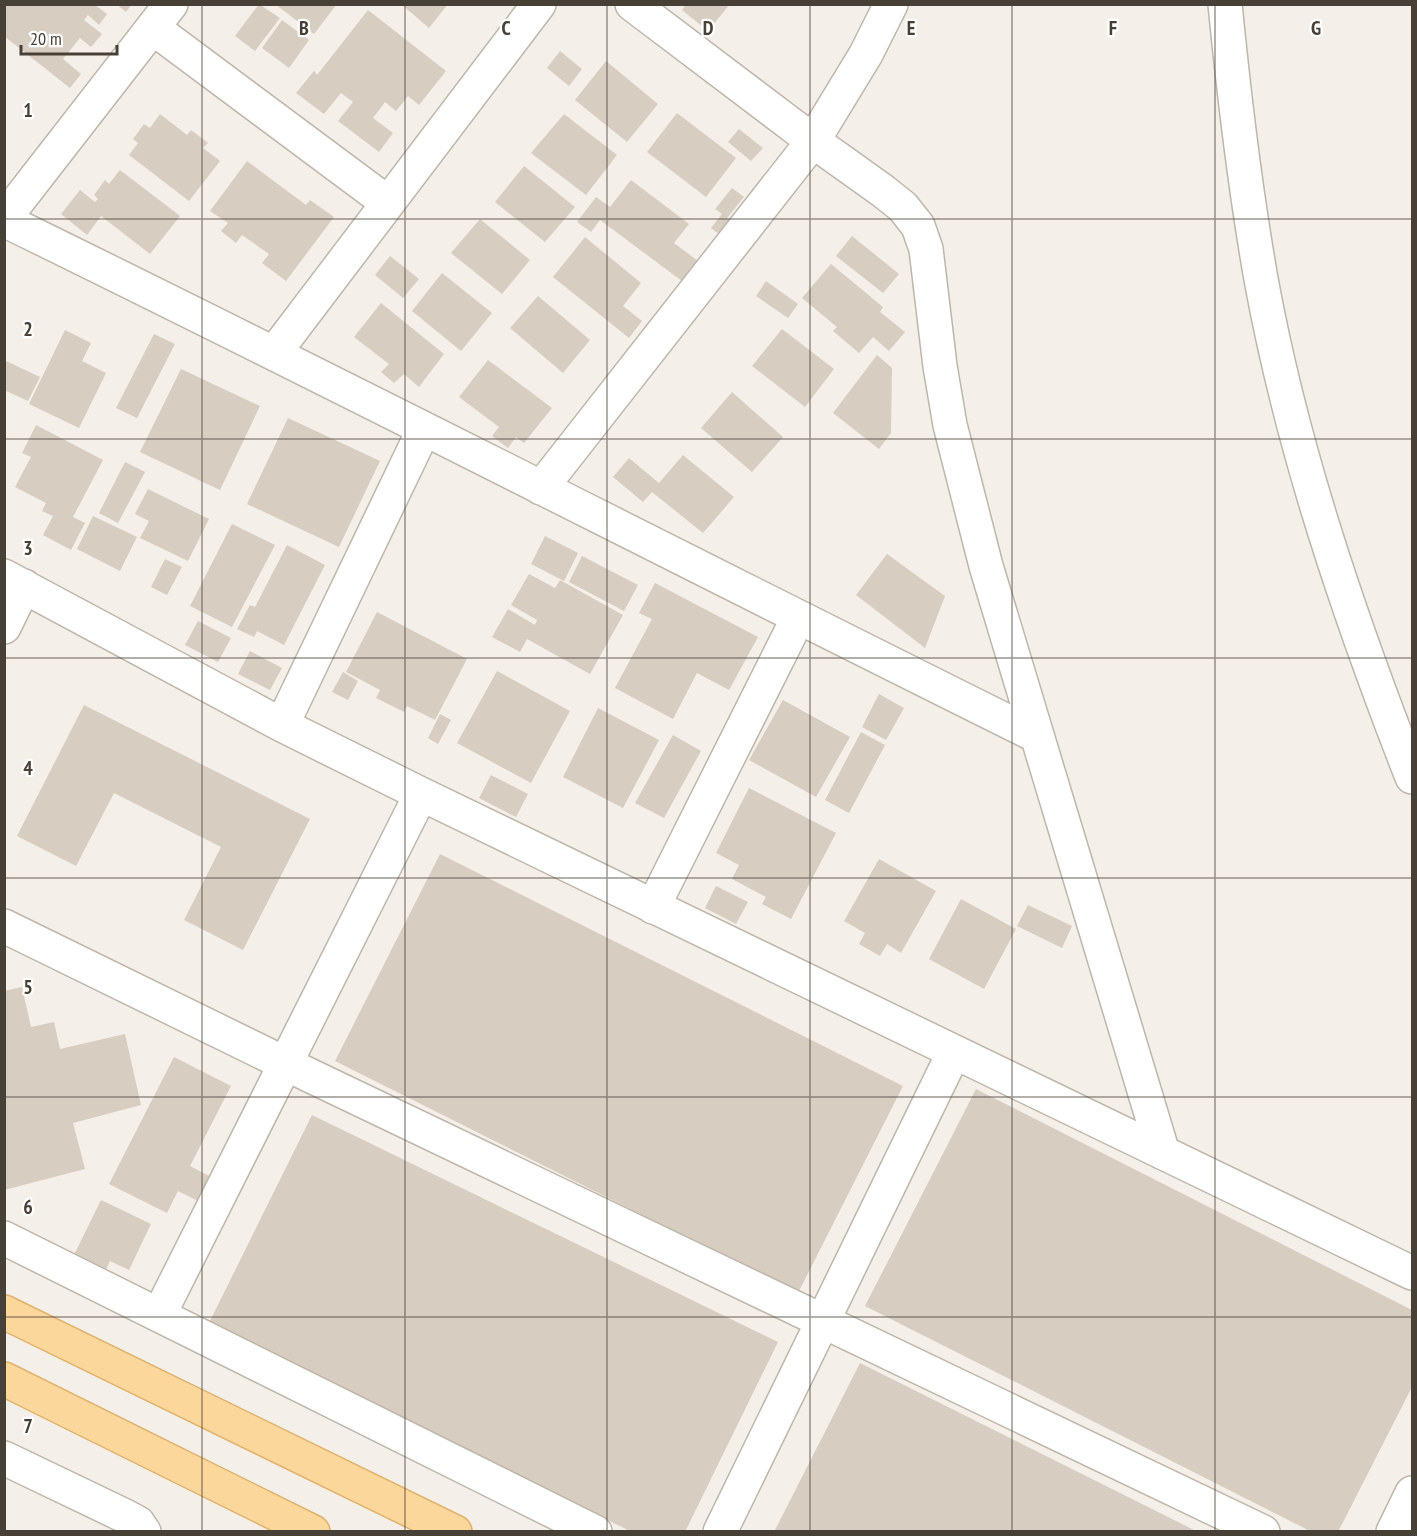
<svg xmlns="http://www.w3.org/2000/svg" width="1417" height="1536" viewBox="0 0 1417 1536" font-family="'PT Sans Narrow',sans-serif">
<style>
.building{fill:#d8cdc1}
.lines{fill:none;stroke-linecap:round;stroke-linejoin:round}
.minor-casing{stroke:#bfb6ab;stroke-width:36}
.major-casing{stroke:#e0b26b;stroke-width:36}
.minor{stroke:#fff;stroke-width:33}
.major{stroke:#fbd79b;stroke-width:33}
.grid{fill:none;stroke:#474037;stroke-width:1.5;stroke-opacity:0.55}
.grid-label{font-size:20px;text-anchor:middle;font-weight:bold;fill:#474037;stroke:#fff;stroke-width:4.5;stroke-linejoin:round;paint-order:stroke}
</style>
<rect width="100%" height="100%" fill="#f4efe9"/>
<!-- building -->
<path class="building" d="M4,4h90l13,10 -8,11 -11,-10 -4,5 18,14 -11,13 -11,-9 -17,21 18,15 -11,14 -66,-52z
M116,4h16l-6,8z
M259,4l21,14 -25,33 -20,-15z
M275,4h62l-23,30z
M401,4h47l-19,24z
M686,4h44l-22,27 -26,-21z
M368,10l78,61 -27,34 -11,-9 -12,15 -11,-9 -12,16 20,15 -14,19 -41,-31 15,-19 -12,-9 -17,21 -28,-21 18,-22 3,4z
M282,20l27,20 -20,28 -27,-20z
M560,51l22,18 -13,17 -22,-18z
M606,61l52,43 -31,38 -52,-42z
M677,113l59,45 -30,39 -59,-45z
M160,114l27,21 4,-5 17,13 -5,5 17,13 -31,40 -60,-46 9,-12 -5,-4 11,-15 6,4z
M564,114l53,41 -31,40 -55,-42z
M739,129l24,19 -12,13 -23,-19z
M247,161l59,44 4,-5 24,17 -48,64 -24,-18 7,-9 -27,-19 -6,8 -15,-12 7,-8 -18,-12z
M524,166l51,41 -30,35 -50,-40z
M120,170l60,46 -30,38 -49,-38 -14,19 -26,-21 19,-24 15,12 3,-3 -4,-4 11,-15 4,4z
M631,180l58,44 -15,19 28,21 -16,20 -86,-64 -9,12 -14,-10 19,-25 14,10z
M732,188l12,9 -17,21 8,7 -11,13 -13,-10 11,-14 -7,-5z
M480,219l50,41 -28,34 -51,-41z
M852,236l47,38 -16,19 -47,-37z
M585,237l56,46 -18,23 19,15 -13,17 -76,-61z
M390,256l29,23 -16,19 -28,-23z
M831,264l52,43 -3,5 25,20 -16,19 -16,-14 -14,16 -26,-22 4,-4 -35,-29z
M442,273l50,40 -31,38 -49,-40z
M766,281l32,23 -10,14 -32,-22z
M538,296l52,44 -27,33 -53,-45z
M381,303l63,51 -25,33 -15,-13 -10,9 -13,-11 8,-8 -35,-27z
M782,329l52,40 -29,38 -53,-41z
M65,330l26,13 -9,18 24,12 -27,55 -50,-24z
M154,334l21,10 -38,74 -21,-10z
M877,355l15,13 -1,65 -12,16 -46,-36z
M4,360l36,17 -12,24 -24,-11z
M488,360l64,48 -28,35 -8,-6 -8,11 -16,-12 7,-9 -40,-30z
M181,369l79,37 -40,84 -80,-38z
M732,392l51,45 -31,35 -51,-44z
M288,418l92,43 -41,86 -92,-43z
M36,425l67,35 -30,57 12,6 -14,27 -28,-15 10,-19 -11,-5 4,-8 -31,-16 16,-30 -9,-4z
M683,455l51,42 -31,36 -51,-41 -9,10 -30,-25 16,-19 30,25z
M125,462l20,10 -27,51 -19,-10z
M148,489l61,30 -21,42 -48,-23 9,-17 -14,-7z
M93,516l44,21 -17,34 -43,-22z
M232,524l43,21 -43,82 -42,-21z
M545,536l33,17 -14,28 -33,-17z
M287,545l38,20 -41,80 -27,-14 -3,6 -17,-8 13,-24 5,2z
M887,554l58,42 -20,52 -69,-53z
M582,556l56,29 -14,26 -55,-29z
M165,559l17,8 -15,28 -16,-8z
M529,574l26,14 5,-8 63,35 -33,59 -63,-35 -7,13 -28,-15 16,-28 27,16 2,-5 -26,-15z
M655,583l103,54 -29,53 -32,-17 -24,46 -58,-31 37,-69 -13,-6z
M377,612l90,47 -32,61 -28,-14 -3,6 -28,-14 4,-8 -34,-18z
M198,621l33,17 -13,24 -33,-17z
M250,651l32,17 -12,22 -32,-16z
M497,671l73,40 -39,72 -74,-40z
M343,672l15,9 -10,19 -16,-8z
M879,694l25,14 -18,32 -24,-13z
M783,700l67,37 -34,60 -67,-37z
M84,705l226,114 -67,131 -59,-30 37,-73 -107,-54 -38,73 -59,-30z
M598,708l61,32 -36,68 -60,-31z
M440,714l11,6 -13,24 -10,-6z
M861,732l24,13 -36,68 -24,-13z
M673,735l28,16 -37,67 -29,-15z
M491,775l37,19 -12,23 -37,-19z
M749,788l87,45 -45,86 -29,-15 4,-7 -34,-18 7,-14 -23,-12z
M440,854l463,232 -105,207 -463,-232z
M879,859l57,32 -35,62 -14,-9 -7,12 -21,-12 6,-11 -21,-12z
M716,886l32,16 -12,22 -31,-16z
M961,899l55,30 -32,60 -55,-30z
M1028,905l44,21 -10,22 -45,-22z
M22,987l9,40 23,-5 6,27 65,-15 16,71 -68,18 12,46 -81,21v-199z
M174,1057l57,29 -41,80 23,12 -13,24 -22,-11 -11,22 -58,-29z
M976,1089l436,221v77l-74,145h-26l-447,-226z
M312,1115l466,227 -93,190h-53l-424,-207z
M101,1200l50,24 -22,46 -19,-9 -7,16 -32,-16z
M860,1363l338,169h-424z"/>
<g class="lines">
<!-- minor casing -->
<g class="minor-casing">
<path id="minor" d="M632,4l181,137 70,50 20,16 15,19 8,23 14,117 10,59 36,141 177,587
M1225,4c9,92 20,184 36,275 31,170 88,337 151,498
M153,28l235,175
M4,219l167,-215
M4,220c346,169 688,345 1033,516
M275,352l264,-348
M541,488l272,-347 53,-87 25,-50
M4,576l278,149 139,69 991,479
M4,627l20,-41
M282,725l142,-296
M653,907l145,-289
M4,926l282,138 977,468
M4,1238l591,294
M159,1315l262,-521
M4,1458l123,59 11,6 6,9
M720,1532l234,-480
M1393,1532l19,-39"/>
</g>
<!-- major casing -->
<g class="major-casing">
<path id="major" d="M4,1312l451,220
M4,1379l309,153"/>
</g>
<!-- minor -->
<use href="#minor" class="minor"/>
<!-- major -->
<use href="#major" class="major"/>
</g>
<!-- grid -->
<path class="grid" d="M202,4v1528M405,4v1528M607,4v1528M810,4v1528M1012,4v1528M1215,4v1528M4,219h1408M4,439h1408M4,658h1408M4,878h1408M4,1097h1408M4,1317h1408"/>
<g class="grid-label">
<text x="304" y="35">B</text>
<text x="506" y="35">C</text>
<text x="708" y="35">D</text>
<text x="911" y="35">E</text>
<text x="1113" y="35">F</text>
<text x="1316" y="35">G</text>
<text x="28" y="117">1</text>
<text x="28" y="336">2</text>
<text x="28" y="555">3</text>
<text x="28" y="775">4</text>
<text x="28" y="994">5</text>
<text x="28" y="1214">6</text>
<text x="28" y="1433">7</text>
</g>
<!-- border -->
<rect width="1417" height="1536" fill="none" stroke="#474037" stroke-width="12"/>
<!-- scale -->
<path d="M21 45v9h96v-9" fill="none" stroke="#474037" stroke-width="3"/>
<text x="30" y="45" font-size="18" fill="#474037" stroke="#ffffff" stroke-width="4.5" paint-order="stroke">20 m</text>
</svg>
